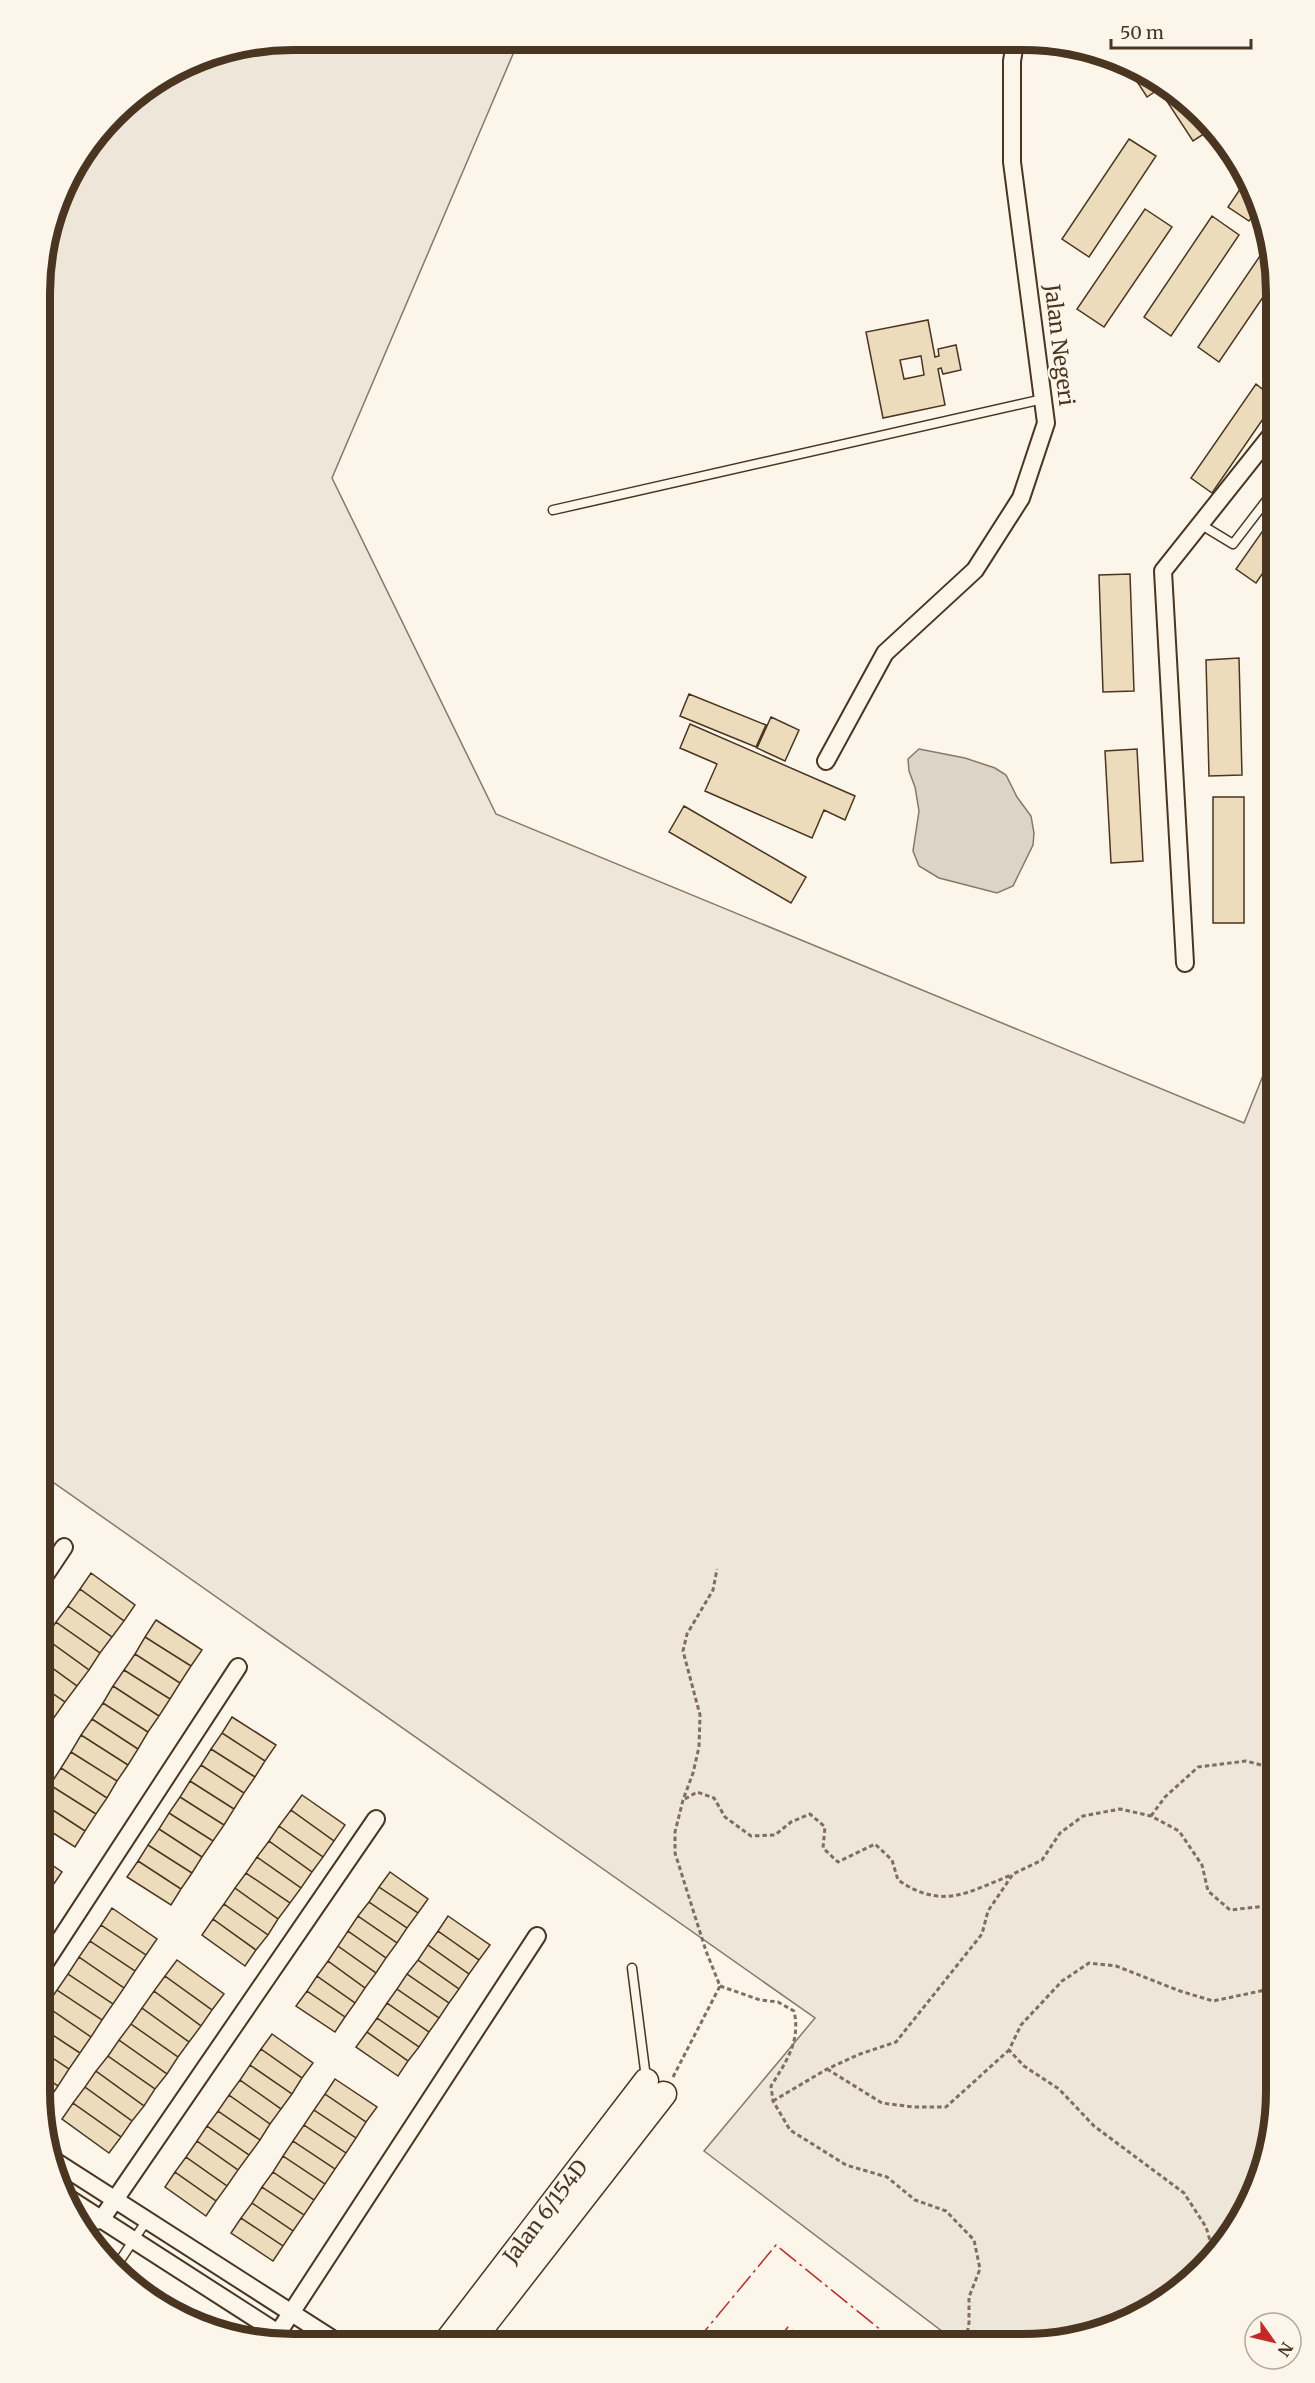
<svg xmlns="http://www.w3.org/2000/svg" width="1315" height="2383" viewBox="0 0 1315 2383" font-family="Merriweather,serif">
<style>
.green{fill:#ede6d9;stroke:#887966;stroke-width:1.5}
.water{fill:#dcd4c6;stroke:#887966;stroke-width:1.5}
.building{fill:#ecdcbc;stroke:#4a3520;stroke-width:1.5;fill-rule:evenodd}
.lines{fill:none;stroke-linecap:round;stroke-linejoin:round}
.lane-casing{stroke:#4a3520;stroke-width:11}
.street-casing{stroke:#4a3520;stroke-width:20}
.secondary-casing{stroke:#4a3520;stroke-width:27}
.path{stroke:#7f6f5c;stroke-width:3;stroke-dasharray:4.5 3;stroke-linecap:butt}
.lane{stroke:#fbf6e9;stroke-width:8}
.street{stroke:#fbf6e9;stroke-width:16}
.secondary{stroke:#fbf6e9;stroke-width:24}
.power{stroke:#c62828;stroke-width:1.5;stroke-dasharray:21 4.5 3 4.5;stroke-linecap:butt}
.labels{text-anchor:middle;stroke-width:4.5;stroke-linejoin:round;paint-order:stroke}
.street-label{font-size:21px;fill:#4a3520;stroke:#fbf6e9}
.rim{fill:none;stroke:#4a3520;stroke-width:8}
</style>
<rect width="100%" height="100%" fill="#fbf6e9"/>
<!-- green -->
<path class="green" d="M293,39l226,1 -187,438 164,336 748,309 32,-80 -1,1064 -13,65 -38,72 -48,48 -72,38 -82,14h-63l-255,-193 111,-133 -775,-545 1,-1213 24,-80 60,-78 71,-44z"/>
<!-- water -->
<path class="water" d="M919,749l46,9 30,10 11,7 11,22 14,19 3,17 -1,12 -20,41 -16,7 -58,-15 -20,-12 -6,-15 6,-40 -4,-24 -6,-16 -1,-12z"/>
<!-- building -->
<path class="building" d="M1130,64l59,38 24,26 -20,13 -34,-52 -12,8 -20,-31z
M1129,139l27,17 -67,101 -27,-18z
M1247,179l13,27 -11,15 -21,-14z
M1145,209l27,18 -68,100 -27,-18z
M1212,216l27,19 -68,101 -27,-19z
M1262,253l8,5 4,23 -55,81 -21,-15z
M928,320l7,37 4,-1 -1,-7 18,-4 5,25 -18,4 -2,-6 -3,1 7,36 -62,13 -17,-86zM921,356l3,19 -20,4 -4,-19z
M1256,384l20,16 -64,93 -21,-15z
M1276,512v42l-20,29 -20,-14z
M1130,574l4,117 -31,1 -4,-117z
M1239,658l3,117 -33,1 -3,-116z
M689,694l77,31 -10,22 -76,-31z
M771,717l28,13 -14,31 -28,-13z
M690,724l165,72 -10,24 -21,-10 -12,28 -107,-47 12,-27 -37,-16z
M1137,749l6,112 -32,2 -6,-112z
M1213,797h31v126h-31z
M684,806l122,71 -15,26 -122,-71z
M91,1573l44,32 -11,16 -44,-32z
M80,1589l44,32 -12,16 -44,-31z
M68,1606l44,31 -12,16 -44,-31z
M156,1620l46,30 -11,16 -46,-29z
M56,1622l44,31 -11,17 -44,-32z
M145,1637l46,29 -11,17 -45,-29z
M45,1638l44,32 -12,16 -37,-27v-13z
M135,1654l45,29 -10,16 -46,-29z
M40,1659l37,27 -12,16 -26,-18z
M124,1670l46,29 -11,17 -46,-30z
M39,1684l26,18 -12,17 -14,-10z
M113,1686l46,30 -11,16 -45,-29z
M103,1703l45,29 -10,17 -46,-30z
M39,1709l14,10 -11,16 -3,-2z
M232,1717l44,28 -11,16 -43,-28z
M92,1719l46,30 -10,16 -47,-30z
M222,1733l43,28 -10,16 -44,-28z
M81,1735l47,30 -11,16 -46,-29z
M211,1749l44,28 -11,16 -43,-28z
M71,1752l46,29 -10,17 -46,-30z
M201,1765l43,28 -10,16 -44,-28z
M61,1768l46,30 -11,16 -46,-29z
M190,1781l44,28 -10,16 -44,-28z
M50,1785l46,29 -11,17 -46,-30z
M302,1795l43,30 -11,16 -43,-31z
M180,1797l44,28 -11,16 -44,-28z
M39,1801l46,30 -10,16 -36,-23z
M291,1810l43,31 -11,16 -44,-31z
M169,1813l44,28 -11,16 -43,-28z
M279,1826l44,31 -11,15 -43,-31z
M159,1829l43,28 -10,16 -44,-28z
M269,1841l43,31 -11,16 -44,-31z
M148,1845l44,28 -11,16 -43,-28z
M39,1856l23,16 -11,16 -12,-8z
M257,1857l44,31 -11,15 -44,-30z
M138,1861l43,28 -10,16 -44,-28z
M390,1872l38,27 -10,14 -39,-26z
M246,1873l44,30 -12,16 -43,-31z
M39,1880l12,8 -10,16 -2,-1z
M379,1887l39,26 -11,15 -38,-26z
M235,1888l43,31 -10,16 -44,-31z
M369,1902l38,26 -10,15 -39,-27z
M224,1904l44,31 -12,15 -43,-31z
M112,1908l45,31 -11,16 -45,-30z
M358,1916l39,27 -11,15 -38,-27z
M448,1916l42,29 -11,15 -41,-29z
M213,1919l43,31 -11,16 -43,-31z
M101,1925l45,30 -11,16 -45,-30z
M348,1931l38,27 -10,15 -38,-27z
M438,1931l41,29 -10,14 -41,-29z
M90,1941l45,30 -11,17 -45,-31z
M428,1945l41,29 -10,15 -41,-29z
M338,1946l38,27 -11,15 -37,-27z
M79,1957l45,31 -11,16 -45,-30z
M177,1960l47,34 -12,16 -47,-34z
M418,1960l41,29 -10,14 -42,-29z
M328,1961l37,27 -10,15 -38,-27z
M68,1974l45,30 -11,16 -45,-30z
M407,1974l42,29 -10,15 -42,-29z
M165,1976l47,34 -11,16 -47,-35z
M317,1976l38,27 -10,14 -38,-26z
M397,1989l42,29 -10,14 -42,-29z
M57,1990l45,30 -11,17 -45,-31z
M154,1991l47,35 -12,16 -47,-34z
M307,1991l38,26 -10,15 -39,-26z
M387,2003l42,29 -10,15 -42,-29z
M46,2006l45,31 -11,16 -41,-27v-10z
M142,2008l47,34 -11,15 -47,-33z
M377,2018l42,29 -11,14 -41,-29z
M131,2024l47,33 -11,17 -48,-34z
M39,2026l41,27 -11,16 -30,-20z
M367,2032l41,29 -10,15 -42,-29z
M272,2034l41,29 -11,15 -41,-29z
M119,2040l48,34 -12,15 -47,-33z
M39,2049l30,20 -11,17 -19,-13z
M261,2049l41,29 -10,16 -42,-29z
M108,2056l47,33 -11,17 -48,-35z
M250,2065l42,29 -11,15 -41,-29z
M96,2071l48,35 -12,15 -47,-34z
M39,2073l19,13 -11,16 -7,-4z
M335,2079l42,28 -11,15 -41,-28z
M240,2080l41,29 -11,15 -41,-29z
M85,2087l47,34 -11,16 -48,-34z
M325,2094l41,28 -10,16 -42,-28z
M229,2095l41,29 -10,16 -42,-29z
M73,2103l48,34 -12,16 -47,-34z
M314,2110l42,28 -10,15 -42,-28z
M218,2111l42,29 -11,15 -42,-29z
M304,2125l42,28 -11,16 -42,-28z
M207,2126l42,29 -11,15 -41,-29z
M197,2141l41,29 -11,16 -41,-29z
M293,2141l42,28 -10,15 -42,-28z
M283,2156l42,28 -11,16 -41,-28z
M186,2157l41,29 -11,15 -41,-29z
M175,2172l41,29 -10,15 -41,-29z
M273,2172l41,28 -10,15 -42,-28z
M262,2187l42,28 -11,16 -41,-28z
M252,2203l41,28 -10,15 -42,-28z
M241,2218l42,28 -10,15 -42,-28z
M148,2289l46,31 -2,3 -48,-28z"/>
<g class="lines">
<!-- lane casing -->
<g class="lane-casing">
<path id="lane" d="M553,510l490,-111
M1200,524l33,20 43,-56
M632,1968l14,110
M115,2268l32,-48"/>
</g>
<!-- street casing -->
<g class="street-casing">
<path id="street" d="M826,761l59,-108 90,-83 46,-72 25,-75 -34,-261v-101l3,-18
M1185,963l-22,-392 113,-142
M40,1583l24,-36
M39,1972l199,-305
M50,2158l287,184
M65,2196l227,146
M80,2224l21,-4 275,-401
M278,2333l259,-397"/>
</g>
<!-- secondary casing -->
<g class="secondary-casing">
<g id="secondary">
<path id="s1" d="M446,2342l200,-261"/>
<path d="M471,2342l193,-248"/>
</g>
</g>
<!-- path -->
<path class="path" d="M685,1799l12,-7 17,6 11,19 26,19 24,-1 16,-13 19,-8 15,13 -2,21 15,14 37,-18 17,16 6,20c44,30 69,13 113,-5
M1151,1816l14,-19 33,-30 48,-6 30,8
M720,1986l40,14 18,2 16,9c7,30 -8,51 -23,75l2,15 17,29 56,35 41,12 28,23 31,11 28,29 6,29 -11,28v26l-4,21
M827,2069l55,34 31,4h33l63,-57
M673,2077l47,-91 -14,-35 -31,-98v-21l8,-32 10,-27 6,-26 1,-32 -17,-64 4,-17 26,-44 4,-21
M773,2101l54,-32 33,-15 36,-12 86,-108 6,-23 25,-37 29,-14 18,-27 23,-17 37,-7 31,7 28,15 23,34 6,26 22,19 45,-5
M1214,2254l-8,-27 -22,-34 -90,-67 -35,-37 -35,-23 -15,-16 12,-25 41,-44 27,-18 27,3 64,25 33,10 62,-13"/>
<!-- lane -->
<use href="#lane" class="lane"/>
<!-- street -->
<use href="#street" class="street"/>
<!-- secondary -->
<use href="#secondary" class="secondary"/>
<!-- power -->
<path class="power" d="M695,2343l81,-98 122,99
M775,2343l13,-16 20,16"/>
</g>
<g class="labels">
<!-- street labels -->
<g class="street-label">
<text transform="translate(1059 345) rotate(83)" y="7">Jalan Negeri</text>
<text dy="7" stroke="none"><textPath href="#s1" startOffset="164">Jalan 6/154D</textPath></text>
</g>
</g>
<!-- crop -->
<path d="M0 0H1315V2383H0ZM293 50H1023A243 243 0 0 1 1266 293V2091A243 243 0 0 1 1023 2334H293A243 243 0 0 1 50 2091V293A243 243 0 0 1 293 50Z" fill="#fbf6e9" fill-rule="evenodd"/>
<path class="rim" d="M293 50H1023A243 243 0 0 1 1266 293V2091A243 243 0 0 1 1023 2334H293A243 243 0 0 1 50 2091V293A243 243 0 0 1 293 50Z"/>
<!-- north arrow -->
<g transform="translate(1273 2341) rotate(124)"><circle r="28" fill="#fbf6e9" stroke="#b4a999" stroke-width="1.5"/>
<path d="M0-4.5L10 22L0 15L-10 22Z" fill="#c62828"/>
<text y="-9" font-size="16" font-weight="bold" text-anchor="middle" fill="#4a3520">N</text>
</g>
<!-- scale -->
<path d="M1111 39v9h140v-9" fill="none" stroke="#4a3520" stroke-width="3"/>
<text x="1120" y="39" font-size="18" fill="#4a3520" stroke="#fbf6e9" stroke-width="4.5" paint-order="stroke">50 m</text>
</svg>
